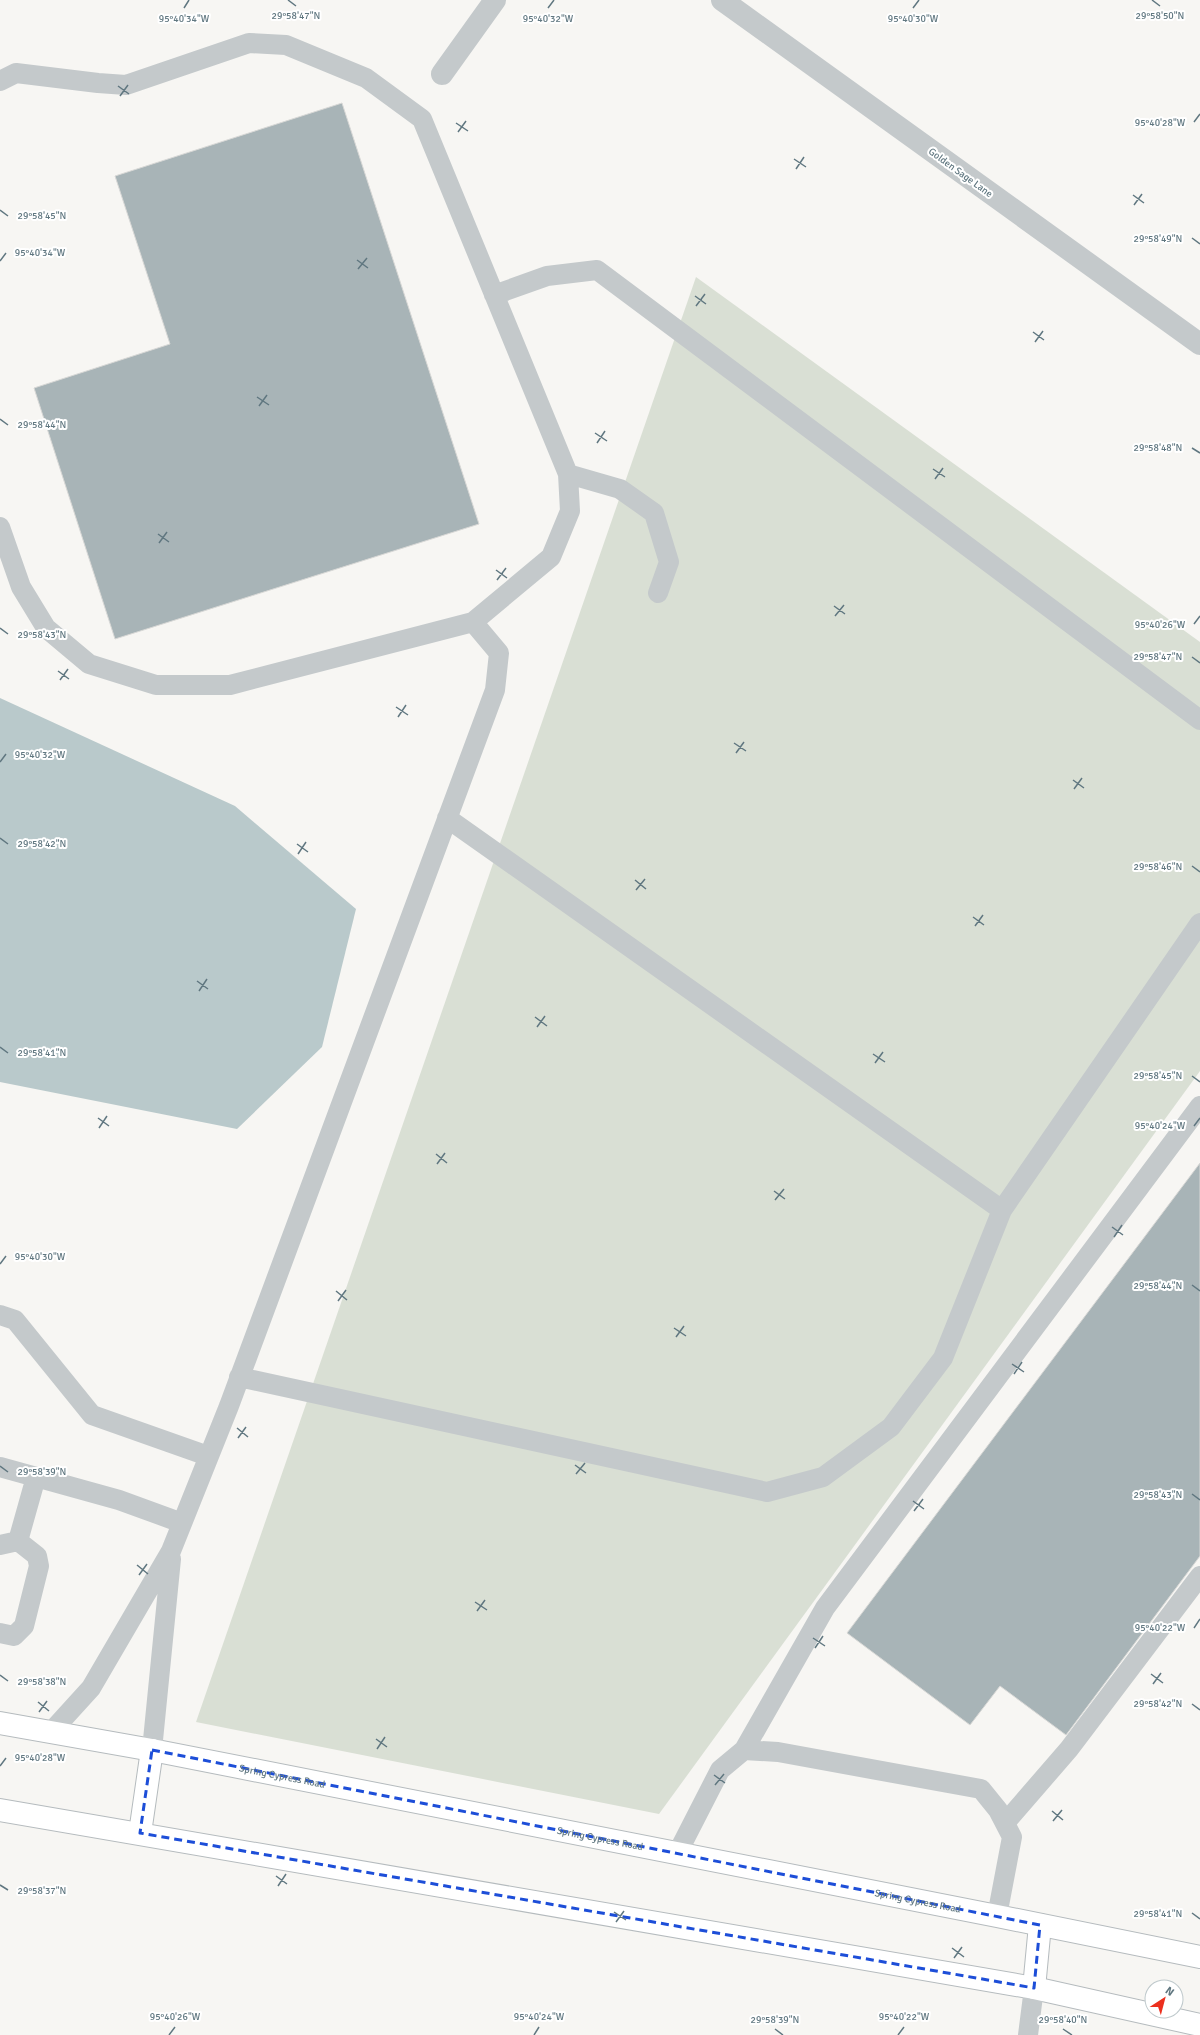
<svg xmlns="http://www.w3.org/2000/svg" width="1200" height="2035" viewBox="0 0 1200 2035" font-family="Signika,sans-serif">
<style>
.green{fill:#d9dfd4}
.water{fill:#b9c9cb}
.building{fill:#a8b4b7;stroke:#d8d8d6}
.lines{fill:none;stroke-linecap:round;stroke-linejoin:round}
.primary-casing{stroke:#b5bbbe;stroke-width:24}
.lane{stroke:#c4c9cb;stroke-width:20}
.street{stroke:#c4c9cb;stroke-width:22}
.primary{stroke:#fff;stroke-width:22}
.marked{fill:none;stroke:#1d4ed8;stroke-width:3;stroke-dasharray:8 5;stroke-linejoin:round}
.ticks{fill:none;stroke:#607780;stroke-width:1.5}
.labels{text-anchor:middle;stroke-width:4;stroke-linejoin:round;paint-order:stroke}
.street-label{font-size:10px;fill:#607780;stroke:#fff}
.ticks-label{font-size:10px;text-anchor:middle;fill:#607780;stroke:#fff;stroke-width:4;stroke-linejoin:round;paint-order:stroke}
</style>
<rect width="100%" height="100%" fill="#f7f6f3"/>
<!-- green -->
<path class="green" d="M696,277l504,365v429l-541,743 -463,-92z"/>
<!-- water -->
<path class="water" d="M0,698l235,108 121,103 -34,138 -85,82 -237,-47z"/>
<!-- building -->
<path class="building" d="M342,103l137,421 -364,115 -81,-251 136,-44 -55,-168z
M1200,1163v393l-134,179 -66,-49 -30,39 -123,-92z"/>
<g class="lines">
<!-- primary casing -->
<g class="primary-casing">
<g id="primary">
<path id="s1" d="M0,1723l152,27 845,166 203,41"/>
<path d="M0,1810l1034,178 166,37"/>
<path d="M140,1833l12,-83"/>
<path d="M1034,1988l6,-63"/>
</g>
</g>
<!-- lane -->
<path class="lane" d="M0,81l16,-8 82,10 28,2 123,-42 37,2 80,33 56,41 146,355 2,37 -19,46 -78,65 -243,63h-74l-67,-21 -43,-36 -25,-41 -21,-60
M494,295l53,-19 50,-6 603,450
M568,474l52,15 34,24 15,49 -11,31
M1002,1210l198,-287
M0,1315l15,5 77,95 116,41
M239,1377l528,115 56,-15 68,-50 52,-69 59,-148 -555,-392
M0,1467l119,33 63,23
M0,1545l18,-4
M0,1633l14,3 10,-10 15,-60 -2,-10 -19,-15 18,-64
M51,1732l40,-44 80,-137 58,-145 266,-716 4,-37 -26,-31
M152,1750l19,-191
M744,1750l81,-142 375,-502
M1005,1823l64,-74 131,-173
M677,1854l43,-84 24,-20 34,2 203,37 17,21 14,27 -15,79
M1028,2035l6,-47"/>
<!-- street -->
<path class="street" d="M722,0l478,344
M442,74l53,-74"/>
<!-- primary -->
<use href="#primary" class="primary"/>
</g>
<!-- marked area -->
<path class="marked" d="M152,1750l888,175 -6,63 -894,-155z"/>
<!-- ticks -->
<path class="ticks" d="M288,0l8,6M1152,0l8,6M184,8l5,-8M548,8l6,-8M913,8l6,-8M118,86l11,8M120,96l8,-11M1194,122l6,-8M456,123l12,8M458,132l8,-11M794,159l12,8M796,169l8,-12M1133,195l11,8M1134,205l8,-11M0,210l8,6M1192,238l8,6M357,260l11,8M0,261l6,-8M358,269l9,-11M695,296l11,8M696,306l9,-12M1033,332l11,8M1035,342l8,-11M257,397l12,8M259,406l8,-11M0,419l8,6M595,433l12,8M597,443l8,-12M1192,448l8,5M933,469l12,8M935,479l8,-11M158,534l11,8M159,543l8,-11M496,570l11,8M497,580l9,-12M834,606l11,8M835,616l9,-11M1194,624l6,-8M0,628l8,6M1192,657l8,6M58,671l11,8M60,680l8,-11M396,707l12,8M398,717l8,-12M734,743l12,8M736,753l8,-11M0,762l6,-8M1073,780l11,8M1074,789l8,-11M0,838l8,6M297,844l11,8M298,854l8,-12M1192,866l8,6M635,880l11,9M636,890l9,-11M973,917l11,8M975,926l8,-11M197,981l11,8M199,991l8,-12M535,1017l12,9M537,1027l8,-11M0,1047l8,6M873,1054l12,8M875,1063l8,-11M1192,1076l8,6M98,1118l11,8M1194,1126l6,-8M99,1128l8,-12M436,1154l11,9M437,1164l8,-11M774,1191l11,8M775,1200l9,-11M1112,1227l11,8M1114,1237l8,-12M0,1264l6,-8M1192,1285l8,6M336,1291l11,9M338,1301l8,-11M674,1328l12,8M676,1337l8,-11M1012,1364l12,8M1014,1374l8,-12M237,1428l11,9M238,1438l8,-11M575,1465l11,8M0,1466l8,6M576,1474l9,-11M1192,1494l8,6M913,1501l11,8M914,1511l9,-12M137,1565l11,9M139,1575l8,-11M475,1602l12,8M477,1611l8,-11M1194,1628l6,-9M813,1638l12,8M815,1648l8,-12M1151,1674l12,9M0,1675l8,6M1153,1684l8,-11M38,1702l11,9M1192,1704l8,6M39,1712l8,-11M376,1739l11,8M377,1749l8,-12M0,1766l6,-8M714,1775l11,8M715,1785l9,-11M1052,1811l11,9M1053,1821l9,-11M276,1876l11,8M0,1885l8,5M278,1886l8,-12M614,1912l12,8M1192,1913l8,6M616,1922l8,-11M952,1948l12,9M954,1958l8,-11M775,2029l8,6M1063,2029l9,6M169,2035l6,-8M534,2035l5,-8M898,2035l6,-8"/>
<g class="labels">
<!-- street labels -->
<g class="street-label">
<text transform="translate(961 172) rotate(36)" y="4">Golden Sage Lane</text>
<text dy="4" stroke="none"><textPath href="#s1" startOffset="287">Spring Cypress Road</textPath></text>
<text dy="4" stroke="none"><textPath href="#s1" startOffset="611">Spring Cypress Road</textPath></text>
<text dy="4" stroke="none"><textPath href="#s1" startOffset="935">Spring Cypress Road</textPath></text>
</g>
</g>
<g class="ticks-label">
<text x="1160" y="19">29°58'50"N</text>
<text x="296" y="19">29°58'47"N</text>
<text x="184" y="22">95°40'34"W</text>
<text x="548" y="22">95°40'32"W</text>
<text x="913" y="22">95°40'30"W</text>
<text x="1160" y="126">95°40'28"W</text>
<text x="42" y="219">29°58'45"N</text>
<text x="1158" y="242">29°58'49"N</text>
<text x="40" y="256">95°40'34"W</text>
<text x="42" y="428">29°58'44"N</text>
<text x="1158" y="451">29°58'48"N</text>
<text x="1160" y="628">95°40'26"W</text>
<text x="42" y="638">29°58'43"N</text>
<text x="1158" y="660">29°58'47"N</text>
<text x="40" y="758">95°40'32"W</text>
<text x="42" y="847">29°58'42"N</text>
<text x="1158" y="870">29°58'46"N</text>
<text x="42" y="1056">29°58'41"N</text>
<text x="1158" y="1079">29°58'45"N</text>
<text x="1160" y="1129">95°40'24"W</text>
<text x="40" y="1260">95°40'30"W</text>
<text x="1158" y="1289">29°58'44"N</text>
<text x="42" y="1475">29°58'39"N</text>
<text x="1158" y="1498">29°58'43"N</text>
<text x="1160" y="1631">95°40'22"W</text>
<text x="42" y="1685">29°58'38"N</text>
<text x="1158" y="1707">29°58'42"N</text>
<text x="40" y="1761">95°40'28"W</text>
<text x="42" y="1894">29°58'37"N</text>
<text x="1158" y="1917">29°58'41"N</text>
<text x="175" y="2020">95°40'26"W</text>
<text x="539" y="2020">95°40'24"W</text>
<text x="904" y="2020">95°40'22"W</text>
<text x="775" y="2023">29°58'39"N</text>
<text x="1063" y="2023">29°58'40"N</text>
</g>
<!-- north arrow -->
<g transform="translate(1164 1999) rotate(36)"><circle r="19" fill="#ffffff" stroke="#bfc9cc"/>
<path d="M0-3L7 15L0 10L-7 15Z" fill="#ec301e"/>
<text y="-6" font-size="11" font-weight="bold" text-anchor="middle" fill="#607780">N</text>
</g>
</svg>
